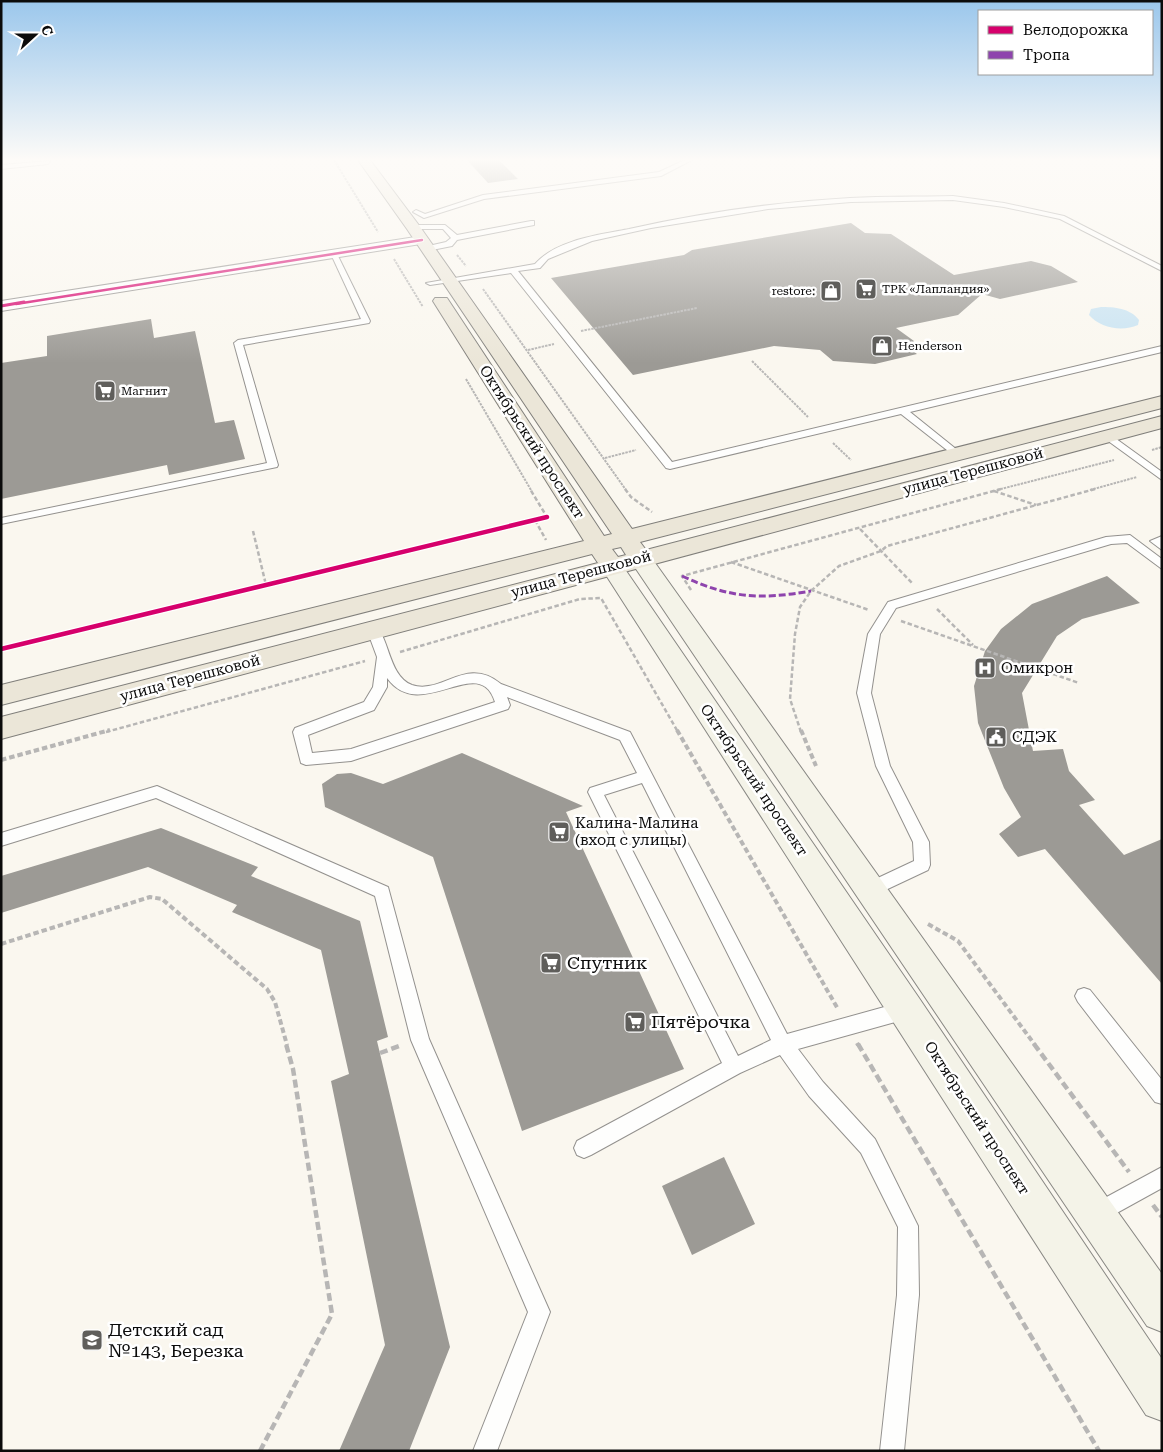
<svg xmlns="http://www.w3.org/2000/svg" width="1163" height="1452" viewBox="0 0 1163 1452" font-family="'Roboto Serif',serif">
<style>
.water{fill:#c8e3f2}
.building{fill:#9c9a95}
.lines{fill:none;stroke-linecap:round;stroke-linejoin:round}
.service-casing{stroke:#93918e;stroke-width:2}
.tertiary-casing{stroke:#93918e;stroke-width:2}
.secondary-casing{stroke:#898884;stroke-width:2}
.primary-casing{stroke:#807f7b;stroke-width:2}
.path-far3{stroke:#b7b6b5;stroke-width:2;stroke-dasharray:2.5 1;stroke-linecap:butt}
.path-far2{stroke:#b7b6b5;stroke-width:2.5;stroke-dasharray:4.5 2.5;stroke-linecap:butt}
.path-far1{stroke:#b7b6b5;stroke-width:4;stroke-dasharray:5.5 3;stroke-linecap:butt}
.path{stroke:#b7b6b5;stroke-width:4.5;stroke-dasharray:8 4;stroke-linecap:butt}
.service{fill:#fefefd;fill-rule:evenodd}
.tertiary{fill:#fefefd;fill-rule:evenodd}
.secondary{fill:#f4f3e8;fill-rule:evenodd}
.primary{fill:#ebe6d8;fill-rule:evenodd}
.quiet{stroke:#8e44ad;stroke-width:3;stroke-dasharray:7 3;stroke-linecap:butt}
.cycleway-far2-casing{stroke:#fff;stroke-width:4.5}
.cycleway-far1-casing{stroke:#fff;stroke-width:5}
.cycleway-casing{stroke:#fff;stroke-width:7}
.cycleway-far2{stroke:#d6006c;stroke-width:2.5}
.cycleway-far1{stroke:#d6006c;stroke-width:3}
.cycleway{stroke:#d6006c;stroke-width:4.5}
.labels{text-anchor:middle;stroke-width:5;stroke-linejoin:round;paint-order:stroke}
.far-poi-label{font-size:12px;fill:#0b0b0b;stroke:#fff;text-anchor:start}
.street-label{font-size:15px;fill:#0b0b0b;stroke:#fff}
.poi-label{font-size:15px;fill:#0b0b0b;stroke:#fff;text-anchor:start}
.near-poi-label{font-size:18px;fill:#0b0b0b;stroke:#fff;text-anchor:start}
</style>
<rect width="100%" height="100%" fill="#faf7ef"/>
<!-- water -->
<path class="water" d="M1101,307c13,0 29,1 38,13l-1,5c-16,7 -38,3 -49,-10l2,-6z"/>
<!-- building -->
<path class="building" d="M467,160h32l19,19 -30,4z
M851,223l14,10 26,1 63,41 77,-14 20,5 27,16 -78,17 -18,-5 -24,21 -62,13 18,13 -6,6 9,7 -42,10 -42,-3 -13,-11 -46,-4 -141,29 -82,-97 133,-23 8,-5z
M151,319l3,19 41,-7 20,92 19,-3 11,39 -76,16 -2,-10 -166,34v-136l46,-7v-20z
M1107,576l33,27 -58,16 -25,17 -35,57 11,58 30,-2 6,22 26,29 -16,5 45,50 38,-16v145l-117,-135 -27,8 -19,-23 22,-17 -17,-29 -26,-65 -4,-37 11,-35 16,-22 31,-25z
M462,753l121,53 -17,6 118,257 -162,62 -89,-274 -108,-50 -3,-23 15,-10 14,-1 32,11z
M161,828l97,39 -7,9 109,45 28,116 -11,4 73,306 -41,104h-70l46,-106 -54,-264 18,-7 -28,-124 -89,-38 5,-7 -89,-38 -147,46v-37z
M724,1157l31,67 -63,31 -30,-69z"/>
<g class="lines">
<!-- service casing -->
<g class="service-casing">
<path id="service" d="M685,160h7l-31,16 -177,23 -60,19 -11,-6 3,-2 9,4 58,-19 176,-23z
M50,161l-2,3 -47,5v-4z
M953,196l51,7 60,13 98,50v5l-102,-52 -56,-12 -51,-7 -102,2 -83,7 -117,19 -59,13 -44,18 -8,9 -22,3 154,191 490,-116v6l-252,60 51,41v4l-4,1 -56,-44 -231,55 -4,-1 -155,-195 -81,12 -4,-2 109,-19c21,-24 63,-29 94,-35 72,-16 147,-27 221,-31 35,-2 69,-1 103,-2z
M531,221h3v4l-77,15 -5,6 -25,5h-3v-4l22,-5 5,-4 -8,-9h-30l-4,-2 4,-2h32l12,10z
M330,252l7,2 33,67 -1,2 -126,22 35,120 -1,2 -276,57v-6l266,-55 -33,-120 4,-3 123,-21z
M1108,433l54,39v8l-58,-42v-4z
M1130,535l32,24v10l-35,-26 -16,1 -215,64 -16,26 -9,59 19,73 39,76 1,23 -2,5 -51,24 -6,2 -6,-2 -2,-5 2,-5 49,-23 -1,-19 -37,-76 -19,-73 11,-59 20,-32 218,-65z
M1162,536v14l-12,-9z
M373,626c16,4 14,50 39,59 30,10 54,-30 89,-1l129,48 157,302 119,-33 6,3 3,6 -3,6 -6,3 -108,30 25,33 52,57 43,87 1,69 -15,156h-24l17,-156 1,-68 -37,-74 -52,-57 -29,-41 -40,18 -149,82 -7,3 -7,-3 -3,-7 3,-7 145,-78 -134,-271 2,-4 47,-15 -17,-33 -113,-43 3,8 -2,4 -157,52 -45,4 -5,-2 -8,-31 2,-4 69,-26 9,-15 4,-30 -10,-27zM387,678c34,47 92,-27 108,24l-144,47 -39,4 -4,-18 66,-25 13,-23zM642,783l129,257 -33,16 -134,-261z
M157,786l231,101 41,152 121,273 -53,139h-24l55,-139 -117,-272 -36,-144 -219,-98 -155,48v-13z
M1084,988l6,2 72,90v24l-7,-2 -77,-100 -3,-6 3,-6z
M1162,1167v21l-58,32 -7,3 -7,-3 -3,-7 3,-7z"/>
</g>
<!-- tertiary casing -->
<g class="tertiary-casing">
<path id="tertiary" d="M422,236l7,4 -2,3 -426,68v-10z"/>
</g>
<!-- secondary casing -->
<g class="secondary-casing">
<path id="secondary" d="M640,551l8,2 514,721v58l-15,-6 -515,-763 -4,-5 4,-5z
M612,559l8,3 299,436 243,361v62l-16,-6 -542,-843 -4,-5 4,-5z"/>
</g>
<!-- primary casing -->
<g class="primary-casing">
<path id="primary" d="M358,160h12l48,64 214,305 530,-133v12l-522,134 6,8 516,-134v12l-1161,311v-22l597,-154 -6,-9 -591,151v-20l583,-144 -151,-240 2,-3h12l157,238 8,-2 -205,-305zM621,547l5,8 -8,2 -6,-8z"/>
</g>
<!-- path-far3 -->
<path class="path-far3" d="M334,160l44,72
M457,255l9,11
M394,259l29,48
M483,289l143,201
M581,331l116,-23
M528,350l26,-6
M752,361l56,56
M466,379l65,111
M833,443l18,17
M1152,450l10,-3
M605,458l31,-8
M997,490l117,-30
M1090,490l47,-13"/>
<!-- path-far2 -->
<path class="path-far2" d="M625,489l6,8 21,15
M994,491l42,14
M535,520l11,20
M860,529l52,54
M253,531l13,54
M731,562l138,48
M691,590l-9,-14 319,-87
M937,609l36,36
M901,621l178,62
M1,649l546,-132 -17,-28
M400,652l180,-53 21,-1 77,134
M106,732l259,-71
M801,732l-11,-33 5,-65 5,-27 11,-16 28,-25 42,-15 6,-5 208,-57"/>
<!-- path-far1 -->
<path class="path-far1" d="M677,730l161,279
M801,730l15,36
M1,760l109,-30
M928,924l30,17 77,104
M1,944l149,-47 12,2 105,90 8,13 12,43
M857,1043l1,2"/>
<!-- path -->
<path class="path" d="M858,1044l241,407
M1034,1044l95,128
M380,1053l22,-8
M1153,1205l9,12
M260,1451l72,-137 -39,-245 -7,-25"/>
<!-- service -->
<use href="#service" class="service"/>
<!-- tertiary -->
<use href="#tertiary" class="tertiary"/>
<!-- secondary -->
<use href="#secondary" class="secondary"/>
<!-- primary -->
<use href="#primary" class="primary"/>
<!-- quiet -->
<path class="quiet" d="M682,576c47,22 78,24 129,15"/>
<!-- cycleway-far2 casing -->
<g class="cycleway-far2-casing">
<path id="cycleway-far2" d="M16,304l406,-64"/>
</g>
<!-- cycleway-far1 casing -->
<g class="cycleway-far1-casing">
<path id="cycleway-far1" d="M1,306l23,-4"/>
</g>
<!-- cycleway casing -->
<g class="cycleway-casing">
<path id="cycleway" d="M1,649l546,-132"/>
</g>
<!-- cycleway-far2 -->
<use href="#cycleway-far2" class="cycleway-far2"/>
<!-- cycleway-far1 -->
<use href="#cycleway-far1" class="cycleway-far1"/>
<!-- cycleway -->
<use href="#cycleway" class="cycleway"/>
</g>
<!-- sky -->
<linearGradient id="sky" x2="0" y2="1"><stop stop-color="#9bc7ec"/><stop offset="0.44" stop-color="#fdfbf8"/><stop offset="1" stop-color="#fdfbf8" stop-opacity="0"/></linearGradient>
<rect width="1163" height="363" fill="url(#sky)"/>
<!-- icons -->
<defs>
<g id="supermarket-square" transform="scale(1.125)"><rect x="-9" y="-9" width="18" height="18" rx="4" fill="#5f5e5b" stroke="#fff"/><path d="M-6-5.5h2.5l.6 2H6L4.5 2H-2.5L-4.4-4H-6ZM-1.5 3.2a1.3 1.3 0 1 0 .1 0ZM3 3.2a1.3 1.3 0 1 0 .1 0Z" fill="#fff"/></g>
<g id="shop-square" transform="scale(1.125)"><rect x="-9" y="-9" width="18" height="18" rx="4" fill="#5f5e5b" stroke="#fff"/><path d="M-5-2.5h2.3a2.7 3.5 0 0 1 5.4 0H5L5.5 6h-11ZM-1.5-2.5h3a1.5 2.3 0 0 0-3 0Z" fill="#fff"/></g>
<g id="hospital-square" transform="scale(1.125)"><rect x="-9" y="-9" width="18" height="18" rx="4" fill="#5f5e5b" stroke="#fff"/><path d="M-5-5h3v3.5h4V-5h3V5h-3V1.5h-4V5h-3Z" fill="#fff"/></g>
<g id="civic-square" transform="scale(1.125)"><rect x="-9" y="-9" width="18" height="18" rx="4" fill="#5f5e5b" stroke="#fff"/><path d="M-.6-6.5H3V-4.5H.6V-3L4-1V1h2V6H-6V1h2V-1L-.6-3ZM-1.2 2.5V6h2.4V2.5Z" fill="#fff"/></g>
<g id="school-square" transform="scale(1.125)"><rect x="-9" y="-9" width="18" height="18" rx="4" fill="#5f5e5b" stroke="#fff"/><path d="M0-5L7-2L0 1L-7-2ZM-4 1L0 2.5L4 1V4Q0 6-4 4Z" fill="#fff"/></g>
</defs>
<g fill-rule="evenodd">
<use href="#supermarket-square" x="866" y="289"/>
<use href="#shop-square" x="831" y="291"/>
<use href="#shop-square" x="882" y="346"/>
<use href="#supermarket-square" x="105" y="391"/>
<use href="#hospital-square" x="985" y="668"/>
<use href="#civic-square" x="996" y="737"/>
<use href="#supermarket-square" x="559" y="832"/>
<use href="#supermarket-square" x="551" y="963"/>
<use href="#supermarket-square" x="635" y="1022"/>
<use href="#school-square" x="92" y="1340"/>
</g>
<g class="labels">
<!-- far-poi labels -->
<g class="far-poi-label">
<text x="882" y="293">ТРК «Лапландия»</text>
<text x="815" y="295" text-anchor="end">restore:</text>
<text x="898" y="350">Henderson</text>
<text x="121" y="395">Магнит</text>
</g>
<!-- street labels -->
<g class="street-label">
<text transform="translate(532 442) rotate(57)" y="5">Октябрьский проспект</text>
<text transform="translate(973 471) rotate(-15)" y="5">улица Терешковой</text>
<text transform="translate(581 574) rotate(-15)" y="5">улица Терешковой</text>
<text transform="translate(190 678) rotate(-15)" y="5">улица Терешковой</text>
<text transform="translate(754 780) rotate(56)" y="5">Октябрьский проспект</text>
<text transform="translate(977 1118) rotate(57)" y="5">Октябрьский проспект</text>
</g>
<!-- poi labels -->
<g class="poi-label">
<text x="1001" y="673">Омикрон</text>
<text x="1012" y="742">СДЭК</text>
<text x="575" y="828">Калина-Малина<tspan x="575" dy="17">(вход с улицы)</tspan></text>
</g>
<!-- near-poi labels -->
<g class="near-poi-label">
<text x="567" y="969">Спутник</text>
<text x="651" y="1028">Пятёрочка</text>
<text x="108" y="1336">Детский сад<tspan x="108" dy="21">№143, Березка</tspan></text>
</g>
</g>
<!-- border -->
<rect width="1163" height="1452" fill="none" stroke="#0b0b0b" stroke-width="5"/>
<!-- legend -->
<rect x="978" y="10" width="175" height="65" fill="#ffffff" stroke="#9d9d9d"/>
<rect x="988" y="26" width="25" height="8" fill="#d6006c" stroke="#9d9d9d"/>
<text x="1023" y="35" font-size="15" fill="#0b0b0b">Велодорожка</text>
<rect x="988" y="51" width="25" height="8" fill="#8e44ad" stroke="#9d9d9d"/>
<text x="1023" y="60" font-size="15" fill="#0b0b0b">Тропа</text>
<!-- north arrow -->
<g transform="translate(35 35) rotate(69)" stroke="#ffffff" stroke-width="4" paint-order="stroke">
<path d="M0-4L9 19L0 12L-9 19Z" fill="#0b0b0b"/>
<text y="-8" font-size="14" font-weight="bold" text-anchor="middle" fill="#0b0b0b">С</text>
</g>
</svg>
